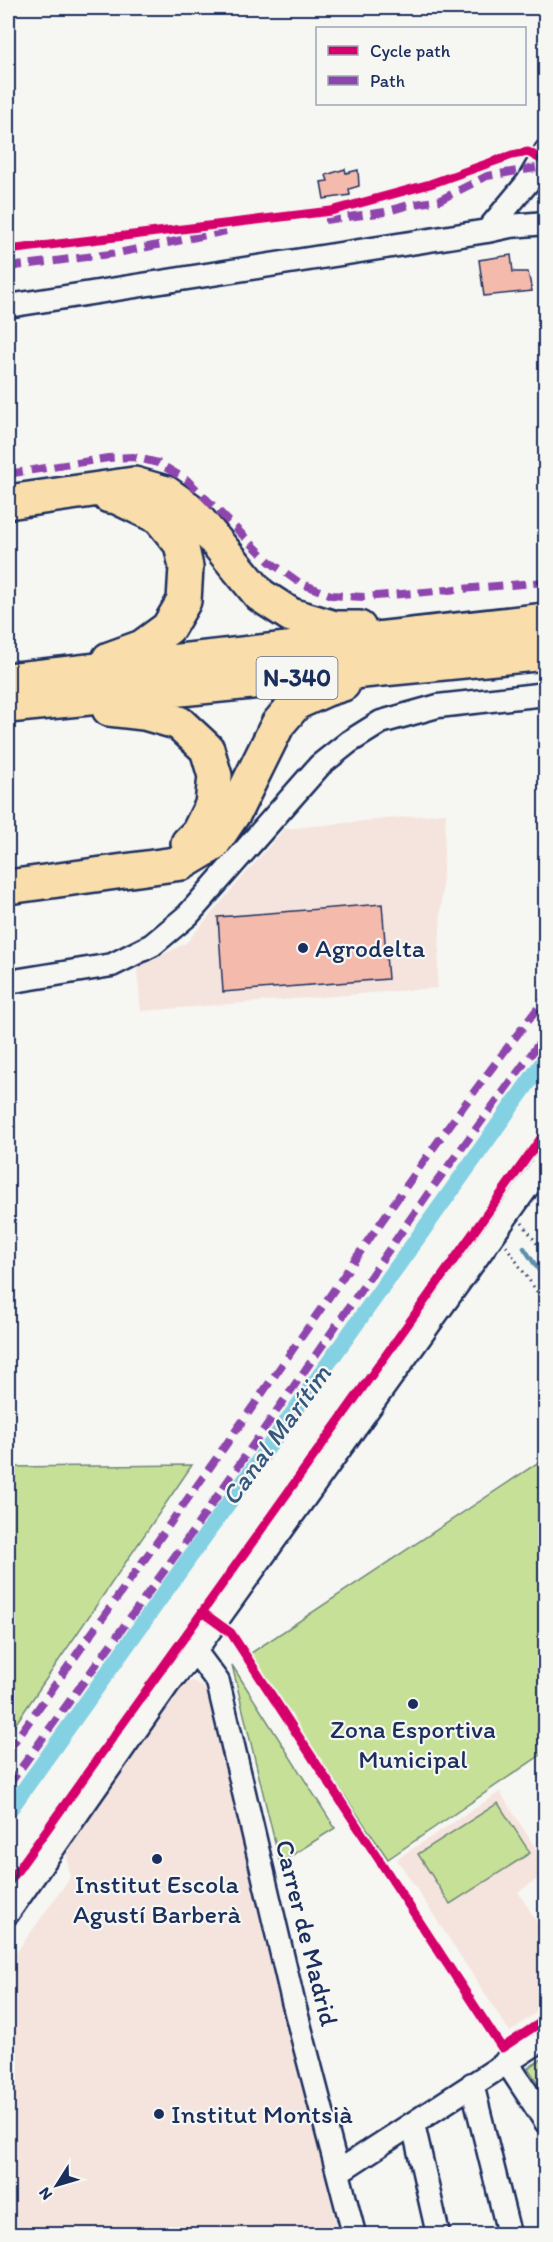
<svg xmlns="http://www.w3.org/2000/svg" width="553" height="2242" viewBox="0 0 553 2242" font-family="Itim,sans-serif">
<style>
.built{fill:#f5e4dd}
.green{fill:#c6e197;stroke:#70887a;stroke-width:1.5}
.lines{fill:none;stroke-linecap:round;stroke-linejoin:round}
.stream{stroke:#5a90ae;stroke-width:4.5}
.canal{stroke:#84d1e3;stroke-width:16}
.building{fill:#f4bbad;stroke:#1b2f5e;stroke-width:1.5}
.minor-casing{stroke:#1b2f5e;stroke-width:27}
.highway-casing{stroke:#1b2f5e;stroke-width:38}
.path{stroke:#1b2f5e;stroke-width:3;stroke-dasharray:1.5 4.5;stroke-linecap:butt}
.minor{stroke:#f6f6f2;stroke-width:22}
.highway{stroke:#f9deab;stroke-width:33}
.quiet{stroke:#8e44ad;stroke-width:8;stroke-dasharray:15 8;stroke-linecap:butt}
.cycleway-casing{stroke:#f6f6f2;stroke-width:13}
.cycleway{stroke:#d6006c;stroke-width:9}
.poi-dot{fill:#1b2f5e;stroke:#f6f6f2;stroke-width:2}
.labels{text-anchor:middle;stroke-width:4.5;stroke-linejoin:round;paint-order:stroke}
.shield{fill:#f6f6f2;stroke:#5d6b8a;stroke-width:1.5}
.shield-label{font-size:24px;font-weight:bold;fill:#1b2f5e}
.poi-label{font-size:26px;fill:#1b2f5e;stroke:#f6f6f2;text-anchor:start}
.street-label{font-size:26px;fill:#1b2f5e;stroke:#f6f6f2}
.water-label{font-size:27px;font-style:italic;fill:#35587f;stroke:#f6f6f2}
</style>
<rect width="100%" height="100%" fill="#f6f6f2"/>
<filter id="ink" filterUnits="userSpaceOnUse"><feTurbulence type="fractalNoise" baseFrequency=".0167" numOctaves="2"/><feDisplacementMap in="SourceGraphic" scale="12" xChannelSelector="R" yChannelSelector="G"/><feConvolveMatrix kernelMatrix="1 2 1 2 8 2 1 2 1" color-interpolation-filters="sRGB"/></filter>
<g filter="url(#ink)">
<!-- built -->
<path class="built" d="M446,813l-9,175 -296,23 -4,-43 49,-25 98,-114z
M193,1681l10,6 5,8 131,539h-331v-270l62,-86 -5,-37 111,-151 9,-7z
M500,1792l45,71v11l-27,18 27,43v71l-35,26 -113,-173z"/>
<!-- green -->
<path class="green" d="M545,1458v294l-157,107 -140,-204z
M192,1465l-184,270v-268z
M232,1665l103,163 -55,35z
M498,1803l32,50 -80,51 -32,-50z
M545,2057v37l-17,-26z"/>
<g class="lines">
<!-- stream -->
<path class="stream" d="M453,1187l5,5
M524,1248l22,33"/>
<!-- canal -->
<path class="canal" d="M8,1812l538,-754"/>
</g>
<!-- building -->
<path class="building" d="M345,169l1,4 12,-3 1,16 -10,3 1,6 -26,4 -3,-17 7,-1 -2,-6z
M511,255l2,17h15l4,19 -48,5 -5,-36z
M382,904l6,75 -165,13 -5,-75z"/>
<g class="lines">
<!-- minor casing -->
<g class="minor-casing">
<path id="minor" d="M487,231l41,-49 18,-31
M8,306l479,-75 23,-5 36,-3
M8,982l104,-17 40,-20 36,-30 132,-150 29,-23 32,-20 57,-16 108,-12
M195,1651l23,31 75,319 61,233
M8,1913l160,-229 27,-33 351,-490
M506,2061l40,61
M472,2084l37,150
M413,2124l25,110
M338,2172l208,-135"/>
</g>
<!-- highway casing -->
<g class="highway-casing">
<path id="highway" d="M109,496l8,1 42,20 22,27 5,23 -2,34 -16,27 -26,19 -33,12
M8,502l126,-18 32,9 24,17 70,85 31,20 44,13h24
M8,680l538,-60
M8,706l538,-53
M109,709l35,4 35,10 28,26 8,27 -3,29 -14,28 -10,10
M8,887l174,-24 30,-18 23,-34 43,-87 18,-21 31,-14 16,-5"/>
</g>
<!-- path -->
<path class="path" d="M522,1223l24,33
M506,1246l40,59"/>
<!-- minor -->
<use href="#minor" class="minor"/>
<!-- highway -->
<use href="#highway" class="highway"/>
<!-- quiet -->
<path class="quiet" d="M325,220l60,-8 24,-7 31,-5 47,-24 49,-8
M8,267l110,-14 108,-22
M8,474l100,-16 25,-1 25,6 29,17 83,82 30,21 31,12 33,2 182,-15
M8,1751c82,-116 166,-232 248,-349 95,-135 187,-275 290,-404
M8,1786l185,-255 234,-336 119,-161"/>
<!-- cycleway casing -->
<g class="cycleway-casing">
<path id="cycleway" d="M8,250l323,-39 99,-27 82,-29 16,-3 18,10
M202,1612l29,21 271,415 44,-29
M8,1884l538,-753"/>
</g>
<!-- cycleway -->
<use href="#cycleway" class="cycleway"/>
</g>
</g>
<!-- markers -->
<g class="poi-dot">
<circle cx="303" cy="948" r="6"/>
<circle cx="413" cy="1704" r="6"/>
<circle cx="157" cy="1859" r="6"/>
<circle cx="159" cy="2114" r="6"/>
</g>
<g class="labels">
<!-- shield labels -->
<rect class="shield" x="256.5" y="657" width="81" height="42" rx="4.5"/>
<g class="shield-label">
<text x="297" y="686">N-340</text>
</g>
<!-- poi labels -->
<g class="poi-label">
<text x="315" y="957">Agrodelta</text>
<text x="413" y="1738" text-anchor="middle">Zona Esportiva<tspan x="413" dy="30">Municipal</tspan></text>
<text x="157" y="1893" text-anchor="middle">Institut Escola<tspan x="157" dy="30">Agustí Barberà</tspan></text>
<text x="171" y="2123">Institut Montsià</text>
</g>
<!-- street labels -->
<g class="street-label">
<text transform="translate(307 1933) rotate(76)" y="9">Carrer de Madrid</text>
</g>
<!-- water labels -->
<g class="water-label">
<text transform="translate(276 1435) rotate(-54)" y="9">Canal Marítim</text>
</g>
</g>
<!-- margin -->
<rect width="553" height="2242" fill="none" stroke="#f6f6f2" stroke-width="30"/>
<rect x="15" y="15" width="523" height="2212" fill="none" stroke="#1b2f5e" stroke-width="2" filter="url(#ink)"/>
<!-- legend -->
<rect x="316" y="27" width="210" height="78" fill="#f6f6f2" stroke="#9ea6b7" stroke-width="1.5"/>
<rect x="328" y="46" width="30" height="9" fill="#d6006c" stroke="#9ea6b7" stroke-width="1.5"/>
<text x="370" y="57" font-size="18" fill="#1b2f5e">Cycle path</text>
<rect x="328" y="76" width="30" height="9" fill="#8e44ad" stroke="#9ea6b7" stroke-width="1.5"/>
<text x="370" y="87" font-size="18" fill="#1b2f5e">Path</text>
<!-- north arrow -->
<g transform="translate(57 2185) rotate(233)" stroke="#f6f6f2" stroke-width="4.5" paint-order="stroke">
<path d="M0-4.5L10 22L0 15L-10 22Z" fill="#1b2f5e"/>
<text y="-9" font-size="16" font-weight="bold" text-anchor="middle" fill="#1b2f5e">N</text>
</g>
</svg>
